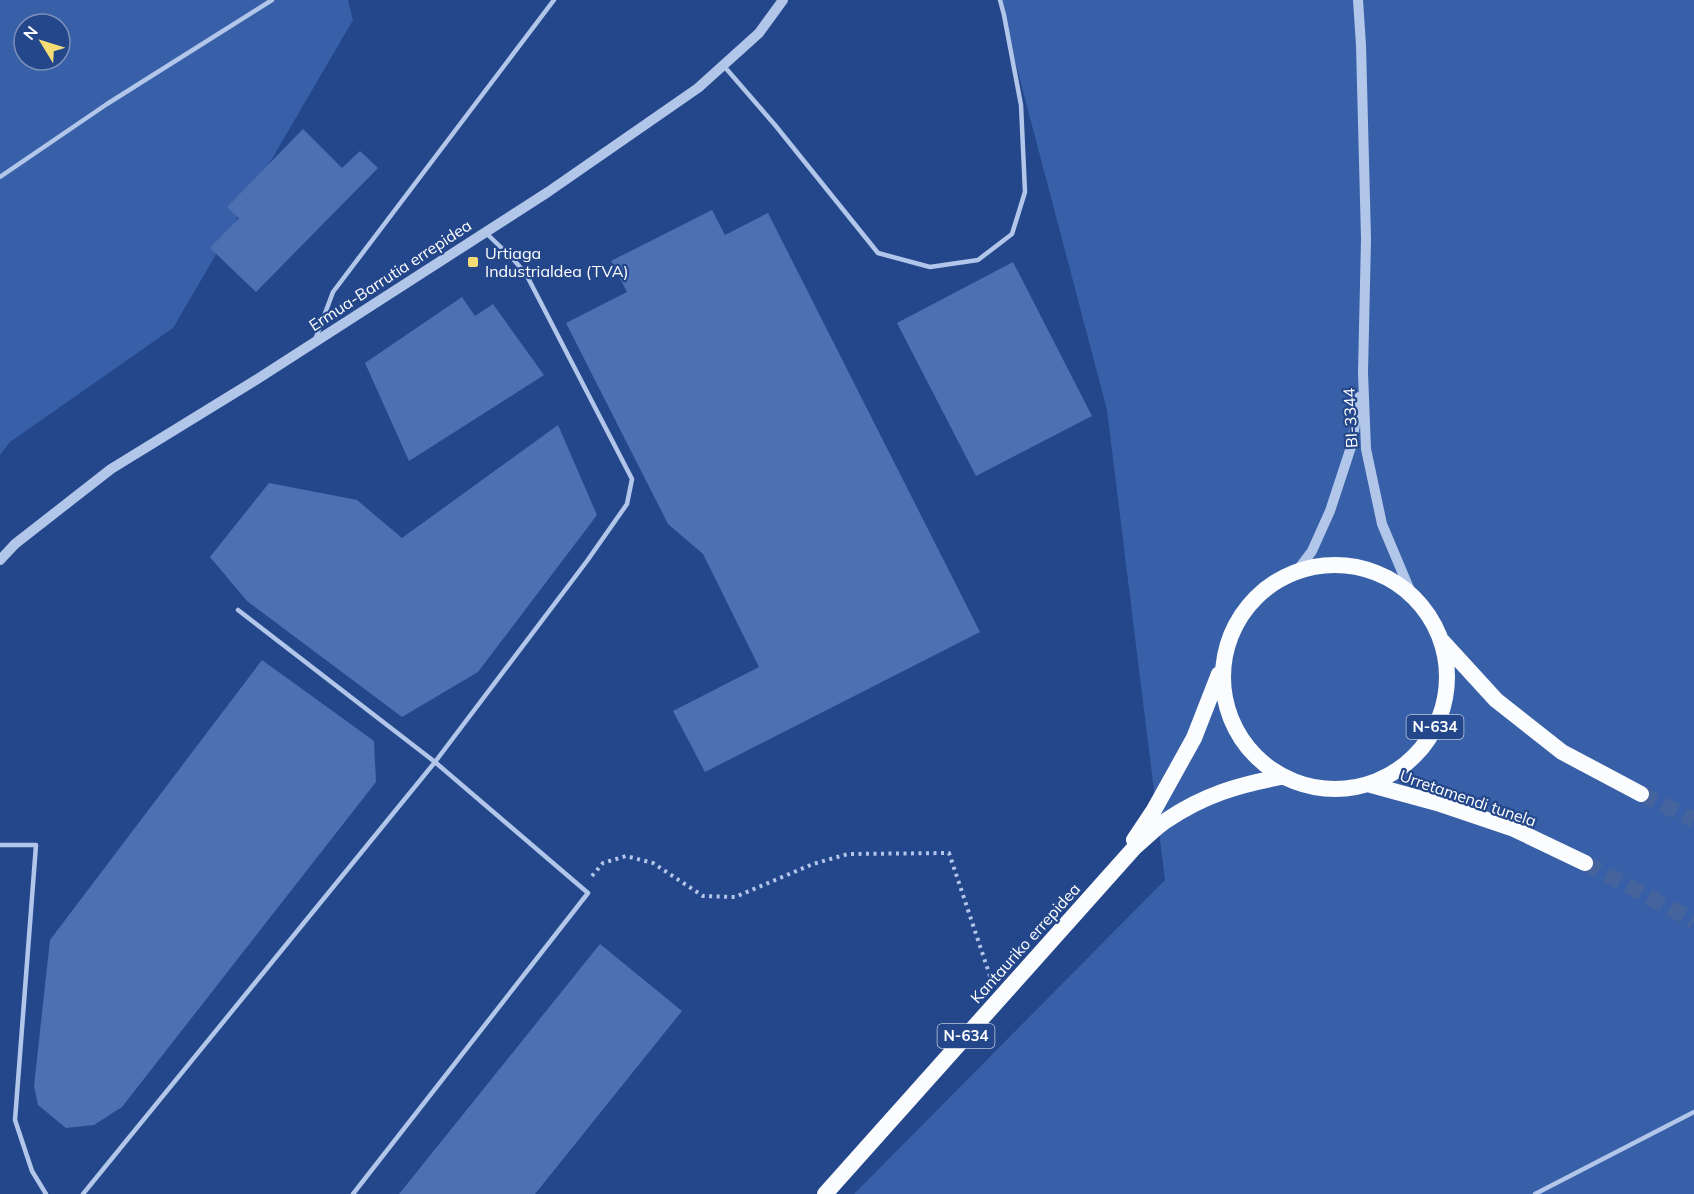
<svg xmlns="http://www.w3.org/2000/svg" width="1694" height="1194" viewBox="0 0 1694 1194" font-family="Mulish,sans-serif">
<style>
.green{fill:#3860a8;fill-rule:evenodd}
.building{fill:#4c70b2}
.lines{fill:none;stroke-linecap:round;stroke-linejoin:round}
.trunk-tunnel{stroke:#45639c;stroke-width:16;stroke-dasharray:16 8;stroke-linecap:butt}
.path{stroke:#b2c6ea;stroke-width:4;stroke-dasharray:3 4.5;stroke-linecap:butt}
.service{stroke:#b2c6ea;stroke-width:4.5}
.tertiary{stroke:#b2c6ea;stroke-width:10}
.trunk{stroke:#fafcfe;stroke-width:16}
.poi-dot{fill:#f5dc75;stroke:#24478b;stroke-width:2}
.labels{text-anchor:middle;stroke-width:4.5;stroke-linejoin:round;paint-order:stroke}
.shield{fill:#24478b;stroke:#bdc8dc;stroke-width:1.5}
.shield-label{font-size:15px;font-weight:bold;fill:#fff}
.poi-label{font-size:16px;fill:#fff;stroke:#24478b;text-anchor:start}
.street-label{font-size:16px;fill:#fff;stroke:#24478b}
</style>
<rect width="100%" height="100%" fill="#24478b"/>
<!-- green -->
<path class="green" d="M0,0h348l5,20 -180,308 -163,114 -10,13zM24,24h36v36h-36z
M999,0h695v1194h-840l311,-314 -58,-470z"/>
<!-- building -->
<path class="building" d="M303,129l39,39 18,-17 18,17 -122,124 -46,-44 29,-30 -12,-11z
M712,210l13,25 43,-22 212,419 -275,140 -32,-61 86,-44 -56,-113 -35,-30 -102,-201 61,-31 -16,-31z
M1013,262l79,154 -116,60 -79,-153z
M462,297l13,19 18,-12 51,71 -135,86 -44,-98z
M558,425l39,90 -119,157 -76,45 -155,-116 -37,-44 59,-74 88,17 45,38z
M262,660l112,81 2,41 -254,325 -28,18 -28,3 -28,-23 -4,-19 16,-146z
M600,944l82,67 -147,183h-136z"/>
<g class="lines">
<!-- trunk-tunnel -->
<path class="trunk-tunnel" d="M1641,794l53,26
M1585,863l109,58"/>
<!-- path -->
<path class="path" d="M592,876l11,-13 23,-7 27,7 50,33 32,1 78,-33 35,-10 101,-1 41,123"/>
<!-- service -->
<path class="service" d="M723,65l52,60 103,128 52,14 48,-7 34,-26 13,-42 -4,-87 -17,-90 -4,-15
M0,177l107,-73 165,-104
M315,340l18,-48 221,-292
M238,610l197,152 153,131 -235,301
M0,845h36l-21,275 17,51 14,23
M83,1194l352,-432 152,-201 40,-57 5,-25 -106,-205 -13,-15 -28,-27
M1535,1194l159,-82"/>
<!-- tertiary -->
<path class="tertiary" d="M1358,0l3,45 5,194 -3,134 3,76 16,75 29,69
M0,560l15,-16 96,-75 148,-91 289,-186 150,-104 61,-55 24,-33
M1297,571l15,-20 18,-40 22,-67 7,-47"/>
<!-- trunk -->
<path class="trunk" d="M1223 677a112 112 0 1 1 224 0a112 112 0 1 1-224 0Z
M1442,641l54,59 66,52 79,42
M1371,785l66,18 77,26 71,34
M1134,840l20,-30 40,-72 25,-64
M825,1194l310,-347c11,-9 21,-20 32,-27 37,-25 71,-35 114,-43"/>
</g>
<!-- markers -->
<rect class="poi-dot" x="467" y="256" width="12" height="12" rx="3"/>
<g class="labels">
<!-- shield labels -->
<g class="shield">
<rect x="1406.5" y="715" width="57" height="24" rx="4.5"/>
<rect x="937.5" y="1024" width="57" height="24" rx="4.5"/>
</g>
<g class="shield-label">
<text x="1435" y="732">N-634</text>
<text x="966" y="1041">N-634</text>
</g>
<!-- poi labels -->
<g class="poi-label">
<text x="485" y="259">Urtiaga<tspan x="485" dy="18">Industrialdea (TVA)</tspan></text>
</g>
<!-- street labels -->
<g class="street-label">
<text transform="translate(390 275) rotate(-33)" y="6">Ermua-Barrutia errepidea</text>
<text transform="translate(1350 418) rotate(-93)" y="6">BI-3344</text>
<text transform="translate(1468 798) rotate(19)" y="6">Urretamendi tunela</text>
<text transform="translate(1025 943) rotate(-48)" y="6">Kantauriko errepidea</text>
</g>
</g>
<!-- north arrow -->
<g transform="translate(42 42) rotate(308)"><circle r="28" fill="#24478b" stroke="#7c91b9" stroke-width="1.5"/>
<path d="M0-4.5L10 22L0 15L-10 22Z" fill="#f5dc75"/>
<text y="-9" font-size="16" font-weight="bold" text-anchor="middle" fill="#ffffff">N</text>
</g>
</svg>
